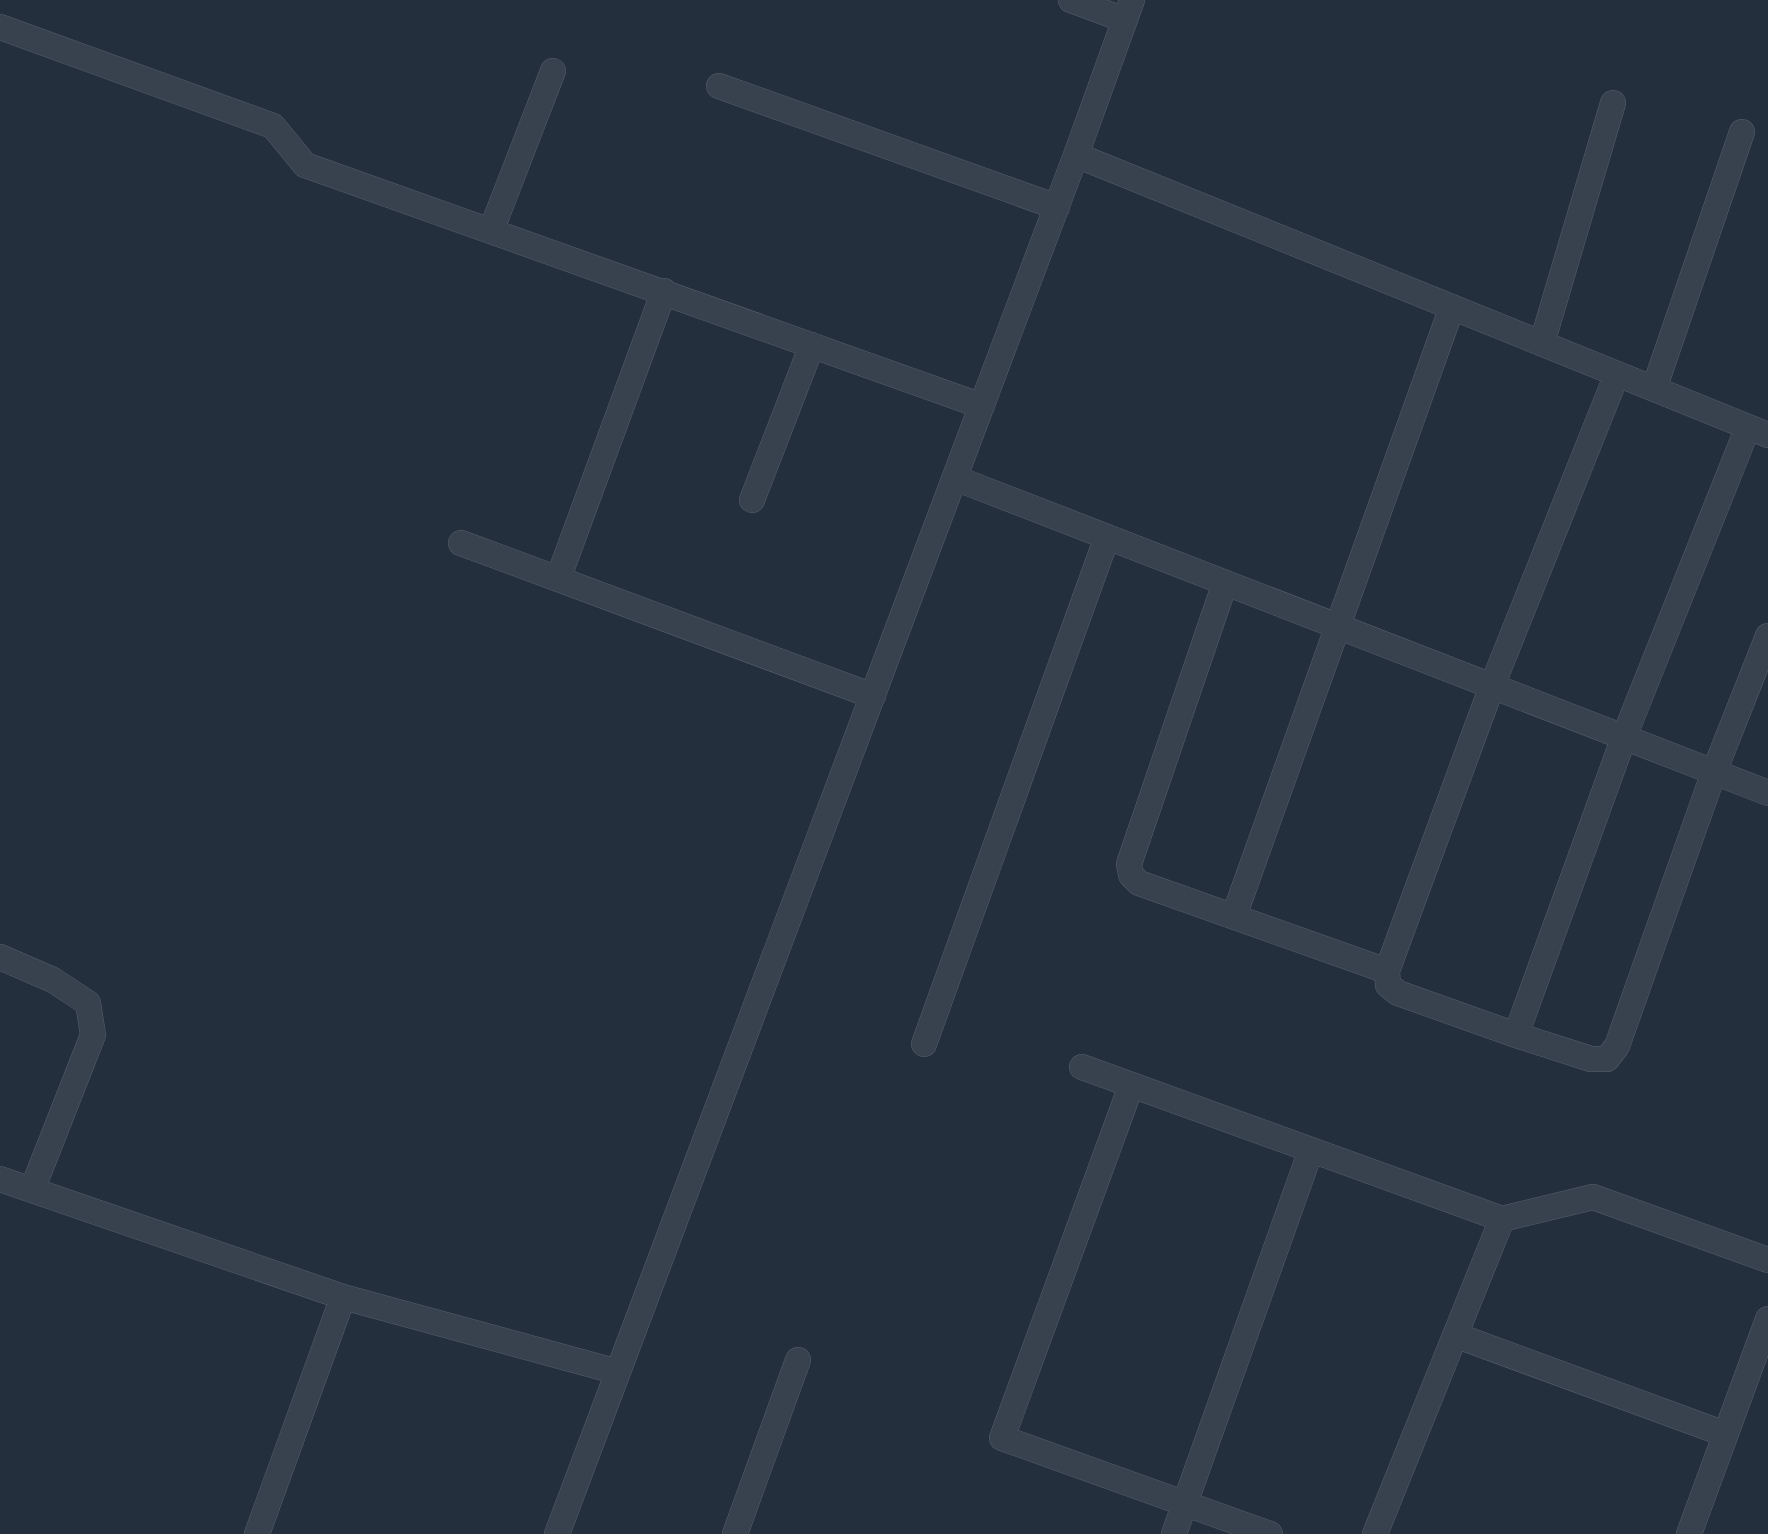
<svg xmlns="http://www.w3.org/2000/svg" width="1768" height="1534" viewBox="0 0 1768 1534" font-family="Figtree,sans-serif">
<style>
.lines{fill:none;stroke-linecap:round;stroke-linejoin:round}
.street-casing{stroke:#565f6c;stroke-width:26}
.street{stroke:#38414e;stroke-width:25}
</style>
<rect width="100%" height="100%" fill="#242f3e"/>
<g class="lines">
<!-- street casing -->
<g class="street-casing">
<path id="street" d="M1071,0l54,20
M0,27l273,99 32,39 677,241
M719,86l338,121
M1076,155l692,280
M491,231l62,-160
M1542,343l71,-240
M1617,374l-125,312 -105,285 1,14 10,8 118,42 75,24h16l10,-13 97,-274 54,-136
M1654,389l88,-257
M955,478l813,315
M752,500l60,-155
M461,543l412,153
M558,579l106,-288
M1225,583l-96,281 2,11 8,8 248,88
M1234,916l218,-609
M0,957l53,23 35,23 5,32 -61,155
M1516,1035l108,-298 124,-310
M924,1044l183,-507
M1082,1067l420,152 91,-22 175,63
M1131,1086l-129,352 268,96
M0,1179l343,118 275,75
M1455,1335l270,99
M257,1534l86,-237
M557,1534l519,-1379 56,-155
M735,1534l63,-174
M1174,1534l137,-384
M1375,1534l127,-315
M1689,1534l79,-215"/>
</g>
<!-- street -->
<use href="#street" class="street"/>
</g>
</svg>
